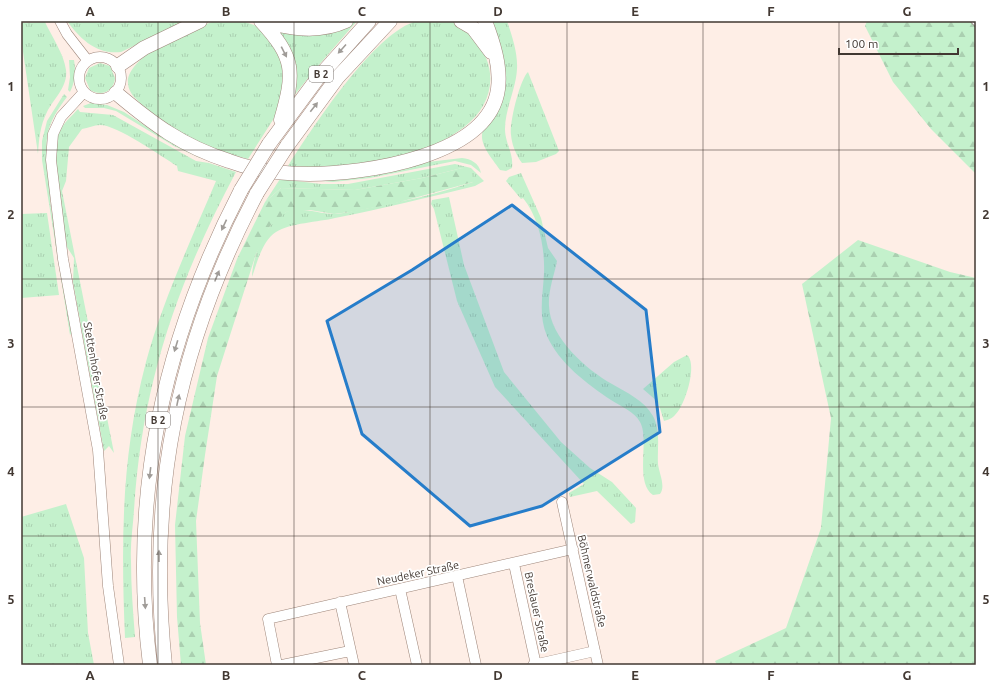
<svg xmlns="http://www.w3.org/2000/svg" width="997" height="686" viewBox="0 0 997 686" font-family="Ubuntu,sans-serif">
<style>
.grass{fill:url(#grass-tufts)}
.forest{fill:url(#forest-firs)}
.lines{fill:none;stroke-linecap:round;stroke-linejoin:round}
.minor-casing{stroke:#9e867a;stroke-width:11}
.highway-casing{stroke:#9e867a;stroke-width:15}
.minor{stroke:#fff;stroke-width:10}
.highway{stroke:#fff;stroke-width:14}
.rail-casing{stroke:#90837c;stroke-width:4}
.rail{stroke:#fff;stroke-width:2.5;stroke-dasharray:8;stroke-linecap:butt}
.highway-bridge-casing{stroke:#9e867a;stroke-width:15;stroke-linecap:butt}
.highway-bridge{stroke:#fff;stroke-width:14}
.oneway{fill:#a09c98}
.marked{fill:#267dca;fill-opacity:0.2;stroke:#267dca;stroke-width:3;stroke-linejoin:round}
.grid{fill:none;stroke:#423832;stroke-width:1;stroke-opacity:0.55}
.labels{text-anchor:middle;stroke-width:3.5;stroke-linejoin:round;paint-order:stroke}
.shield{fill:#fff;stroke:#7b7470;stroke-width:1}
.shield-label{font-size:10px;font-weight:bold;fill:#423832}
.street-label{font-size:11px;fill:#423832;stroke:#fff}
.neatline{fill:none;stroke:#423832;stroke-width:1.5}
.grid-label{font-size:13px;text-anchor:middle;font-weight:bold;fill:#423832}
</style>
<defs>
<pattern id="grass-tufts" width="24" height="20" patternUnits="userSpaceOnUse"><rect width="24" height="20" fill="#c4f1cc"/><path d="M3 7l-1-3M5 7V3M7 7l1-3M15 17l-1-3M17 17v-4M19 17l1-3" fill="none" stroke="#aacfb0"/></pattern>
<pattern id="forest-firs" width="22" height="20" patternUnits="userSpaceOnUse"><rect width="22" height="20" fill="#c4f1cc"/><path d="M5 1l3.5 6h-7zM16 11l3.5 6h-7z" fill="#aacfb0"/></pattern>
</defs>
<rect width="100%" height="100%" fill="#feeee6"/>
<!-- grass -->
<path class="grass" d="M67,21h119l-65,31c-24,3 -41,-13 -54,-31z
M215,21h27l12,4 15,9 19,39 -10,39 -30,47c-39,-10 -78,-27 -107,-55 -6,-6 -12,-11 -13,-20 -3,-28 65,-56 87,-63z
M354,21h3l-45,52 -19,24 -15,-69 68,-4z
M417,21c11,0 26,-3 36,1 9,3 15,10 21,17 26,29 20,66 -11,89 -49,36 -118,42 -175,38 23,-36 87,-135 129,-145z
M490,21h17c5,15 11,32 10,48 -1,20 -12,40 -12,60 0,14 9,25 7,39l-6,3 -6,-1c-6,-9 -19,-23 -18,-35 0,-8 8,-13 12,-20 20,-30 8,-63 -4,-94z
M45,22c7,15 19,32 21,48 2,17 -12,28 -19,42 -7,14 -8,27 -9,42l-17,-116v-15z
M69,60h5c2,11 1,23 -4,32l-2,-2 2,-13z
M100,63l10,3 5,12c-1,13 -13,19 -25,12l-5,-12 4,-10z
M528,72l31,79 -3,3 -20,8 -14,1c-6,-8 -10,-18 -11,-28 -2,-11 9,-56 17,-63z
M64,94l3,3c-28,36 -20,50 -17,91 0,12 0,21 4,33l19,110 -3,4 -28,-175v-19l5,-20z
M91,103l16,2 17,7 31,20 49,26h-4l-26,-12 -58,-35 -12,-3h-19l-2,-2z
M78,109l2,3 33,3 83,46 13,2 27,9c-59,111 -94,212 -102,338 -1,17 -4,34 -3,51 0,25 2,51 4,76l-10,1c-4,-96 -4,-182 21,-276 16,-60 46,-124 70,-181l-38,-10 -1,-5c-16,-10 -60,-41 -77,-41 -6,0 -12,3 -18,4l-13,18 -3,34 -4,10 52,262 -5,-7 -5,5 -31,-169 1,-24 -7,-11c-4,-27 -19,-92 -7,-116 4,-9 12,-15 18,-22z
M462,158c9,1 17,5 19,15l-10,-8 -16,-4 -85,17 -37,4 -24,-2 88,-11 31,-7z
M455,164l16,4 13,13 -9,5c-46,11 -93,23 -140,32 -16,4 -45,5 -59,14 -14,9 -19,31 -24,45 0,-19 14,-56 34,-65 14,-6 33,2 48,2 10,0 20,-4 30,-5 36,-7 74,-15 109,-27l-11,-14 -40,10 -67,12 -74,-2 -16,14 15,-23 41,5h27z
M521,173l20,45 7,30 9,13c-3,15 -9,30 -8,45 1,32 38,64 63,78 15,9 32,16 41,32 8,15 4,32 5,48 1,9 8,22 2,30l-7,1c-19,-13 -3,-56 -13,-73 -5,-10 -20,-16 -29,-22 -24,-16 -52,-37 -64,-64 -9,-21 -4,-41 -3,-63 1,-24 -5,-56 -21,-75l-2,1 -15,-18 3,-4z
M449,197l15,68 40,107 57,70 29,26 22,14 24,26 -1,14 -4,2 -34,-33 -27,6 -1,-4 15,-9 -89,-97 -38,-86 -23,-92 -3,-5 1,-4z
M47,213l12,82 -38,3v-84z
M687,355c11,9 -2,51 -12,60 -2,3 -7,5 -11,6l-6,-19 -15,-13 31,-27z
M66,504l18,54 4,75 6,32h-73v-148z"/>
<!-- forest -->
<path class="forest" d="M867,21h109v153l-45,-45 -38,-47 -28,-56z
M462,168l10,4 1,10 -81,22 -42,8 -16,2 -24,-4 -24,2 -16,14 -14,28 -39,122 -12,79 -9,66 4,102 6,42h-25l-4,-48 -2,-92 10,-89 23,-98 29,-79 28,-57 16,-14 74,2 67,-12z
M858,240l92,32 26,6v387h-259l-2,-4 71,-33 35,-100 10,-110 -29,-134z"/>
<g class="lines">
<!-- minor casing -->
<g class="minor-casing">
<path id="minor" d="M60,21l7,13 21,27
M79 78a21 21 0 1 1 42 0a21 21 0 1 1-42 0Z
M84,92l-23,25 -8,17 -2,26 12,99 35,191 10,136 11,79
M562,502l36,163
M514,564l22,101
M457,576l19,89
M400,589l17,76
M340,602l14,63
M277,665l-9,-46 305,-70
M282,665l68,-14
M533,665l62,-14"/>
</g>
<!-- highway casing -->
<g class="highway-casing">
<path id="highway" d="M261,21c34,37 34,51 20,99
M261,21c28,7 57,13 85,0
M461,21l12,7 18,24
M118,66l26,-18 56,-27
M116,93c37,31 66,53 113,68 24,9 55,13 80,13 54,0 180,-17 189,-85 3,-23 -5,-47 -13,-68
M269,144l48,-65 52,-58
M287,146l50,-68 53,-57
M150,665c-21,-170 13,-324 91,-475
M165,665c-18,-171 12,-320 92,-472"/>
</g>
<!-- minor -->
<use href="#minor" class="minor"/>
<!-- highway -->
<use href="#highway" class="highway"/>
<!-- rail casing -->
<g class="rail-casing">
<path id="rail" d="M972,21l4,4"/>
</g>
<!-- rail -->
<use href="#rail" class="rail"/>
<!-- highway-bridge casing -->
<g class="highway-bridge-casing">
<path id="highway-bridge" d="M241,190l28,-46
M257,193l30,-47"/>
</g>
<!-- highway-bridge -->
<use href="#highway-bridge" class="highway-bridge"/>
</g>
<!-- one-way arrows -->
<defs><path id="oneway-solid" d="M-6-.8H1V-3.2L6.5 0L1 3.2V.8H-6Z"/></defs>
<g class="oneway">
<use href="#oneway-solid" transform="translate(342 49) rotate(132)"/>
<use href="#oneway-solid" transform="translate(284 52) rotate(63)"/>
<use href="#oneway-solid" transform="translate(314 107) rotate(-52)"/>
<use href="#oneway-solid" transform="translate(224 225) rotate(115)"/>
<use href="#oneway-solid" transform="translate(217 276) rotate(-68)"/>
<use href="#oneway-solid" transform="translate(176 346) rotate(107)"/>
<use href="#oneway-solid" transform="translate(178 400) rotate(-78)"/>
<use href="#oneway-solid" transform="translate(150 473) rotate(97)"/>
<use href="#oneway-solid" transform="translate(159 556) rotate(-90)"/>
<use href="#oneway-solid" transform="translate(145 603) rotate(86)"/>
</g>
<!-- marked area -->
<path class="marked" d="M512,205l134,105 14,122 -118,74 -72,20 -108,-92 -35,-113 85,-51z"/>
<!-- grid -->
<path class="grid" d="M158,21v644M294,21v644M430,21v644M567,21v644M703,21v644M839,21v644M21,150h955M21,279h955M21,407h955M21,536h955"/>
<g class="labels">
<!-- shield labels -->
<g class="shield">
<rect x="309" y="66" width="24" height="16" rx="3"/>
<rect x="146" y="412" width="24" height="16" rx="3"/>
</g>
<g class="shield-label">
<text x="321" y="78">B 2</text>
<text x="158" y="424">B 2</text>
</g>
<!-- street labels -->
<g class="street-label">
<text transform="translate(96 371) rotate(80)" y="4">Stettenhofer Straße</text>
<text transform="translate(418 573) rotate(-12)" y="4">Neudeker Straße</text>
<text transform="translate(592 581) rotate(77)" y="4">Böhmerwaldstraße</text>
<text transform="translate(537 612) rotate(78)" y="4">Breslauer Straße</text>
</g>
</g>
<!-- border -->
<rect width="997" height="686" fill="none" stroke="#ffffff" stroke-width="44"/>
<!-- scale -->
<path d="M839 48v6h119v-6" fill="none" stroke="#423832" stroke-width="2"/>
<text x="845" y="48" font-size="12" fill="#423832" stroke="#ffffff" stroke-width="3" paint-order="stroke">100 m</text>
<rect x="22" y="22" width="953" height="642" class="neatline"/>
<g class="grid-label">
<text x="90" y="16">A</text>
<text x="226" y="16">B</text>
<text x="362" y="16">C</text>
<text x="498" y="16">D</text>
<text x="635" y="16">E</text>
<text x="771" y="16">F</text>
<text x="907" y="16">G</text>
<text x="11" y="91">1</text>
<text x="986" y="91">1</text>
<text x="11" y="219">2</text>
<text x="986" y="219">2</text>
<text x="11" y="348">3</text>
<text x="986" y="348">3</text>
<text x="11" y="476">4</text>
<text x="986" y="476">4</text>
<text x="11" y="604">5</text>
<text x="986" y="604">5</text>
<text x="90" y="680">A</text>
<text x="226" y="680">B</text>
<text x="362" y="680">C</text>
<text x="498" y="680">D</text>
<text x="635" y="680">E</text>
<text x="771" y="680">F</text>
<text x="907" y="680">G</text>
</g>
</svg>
